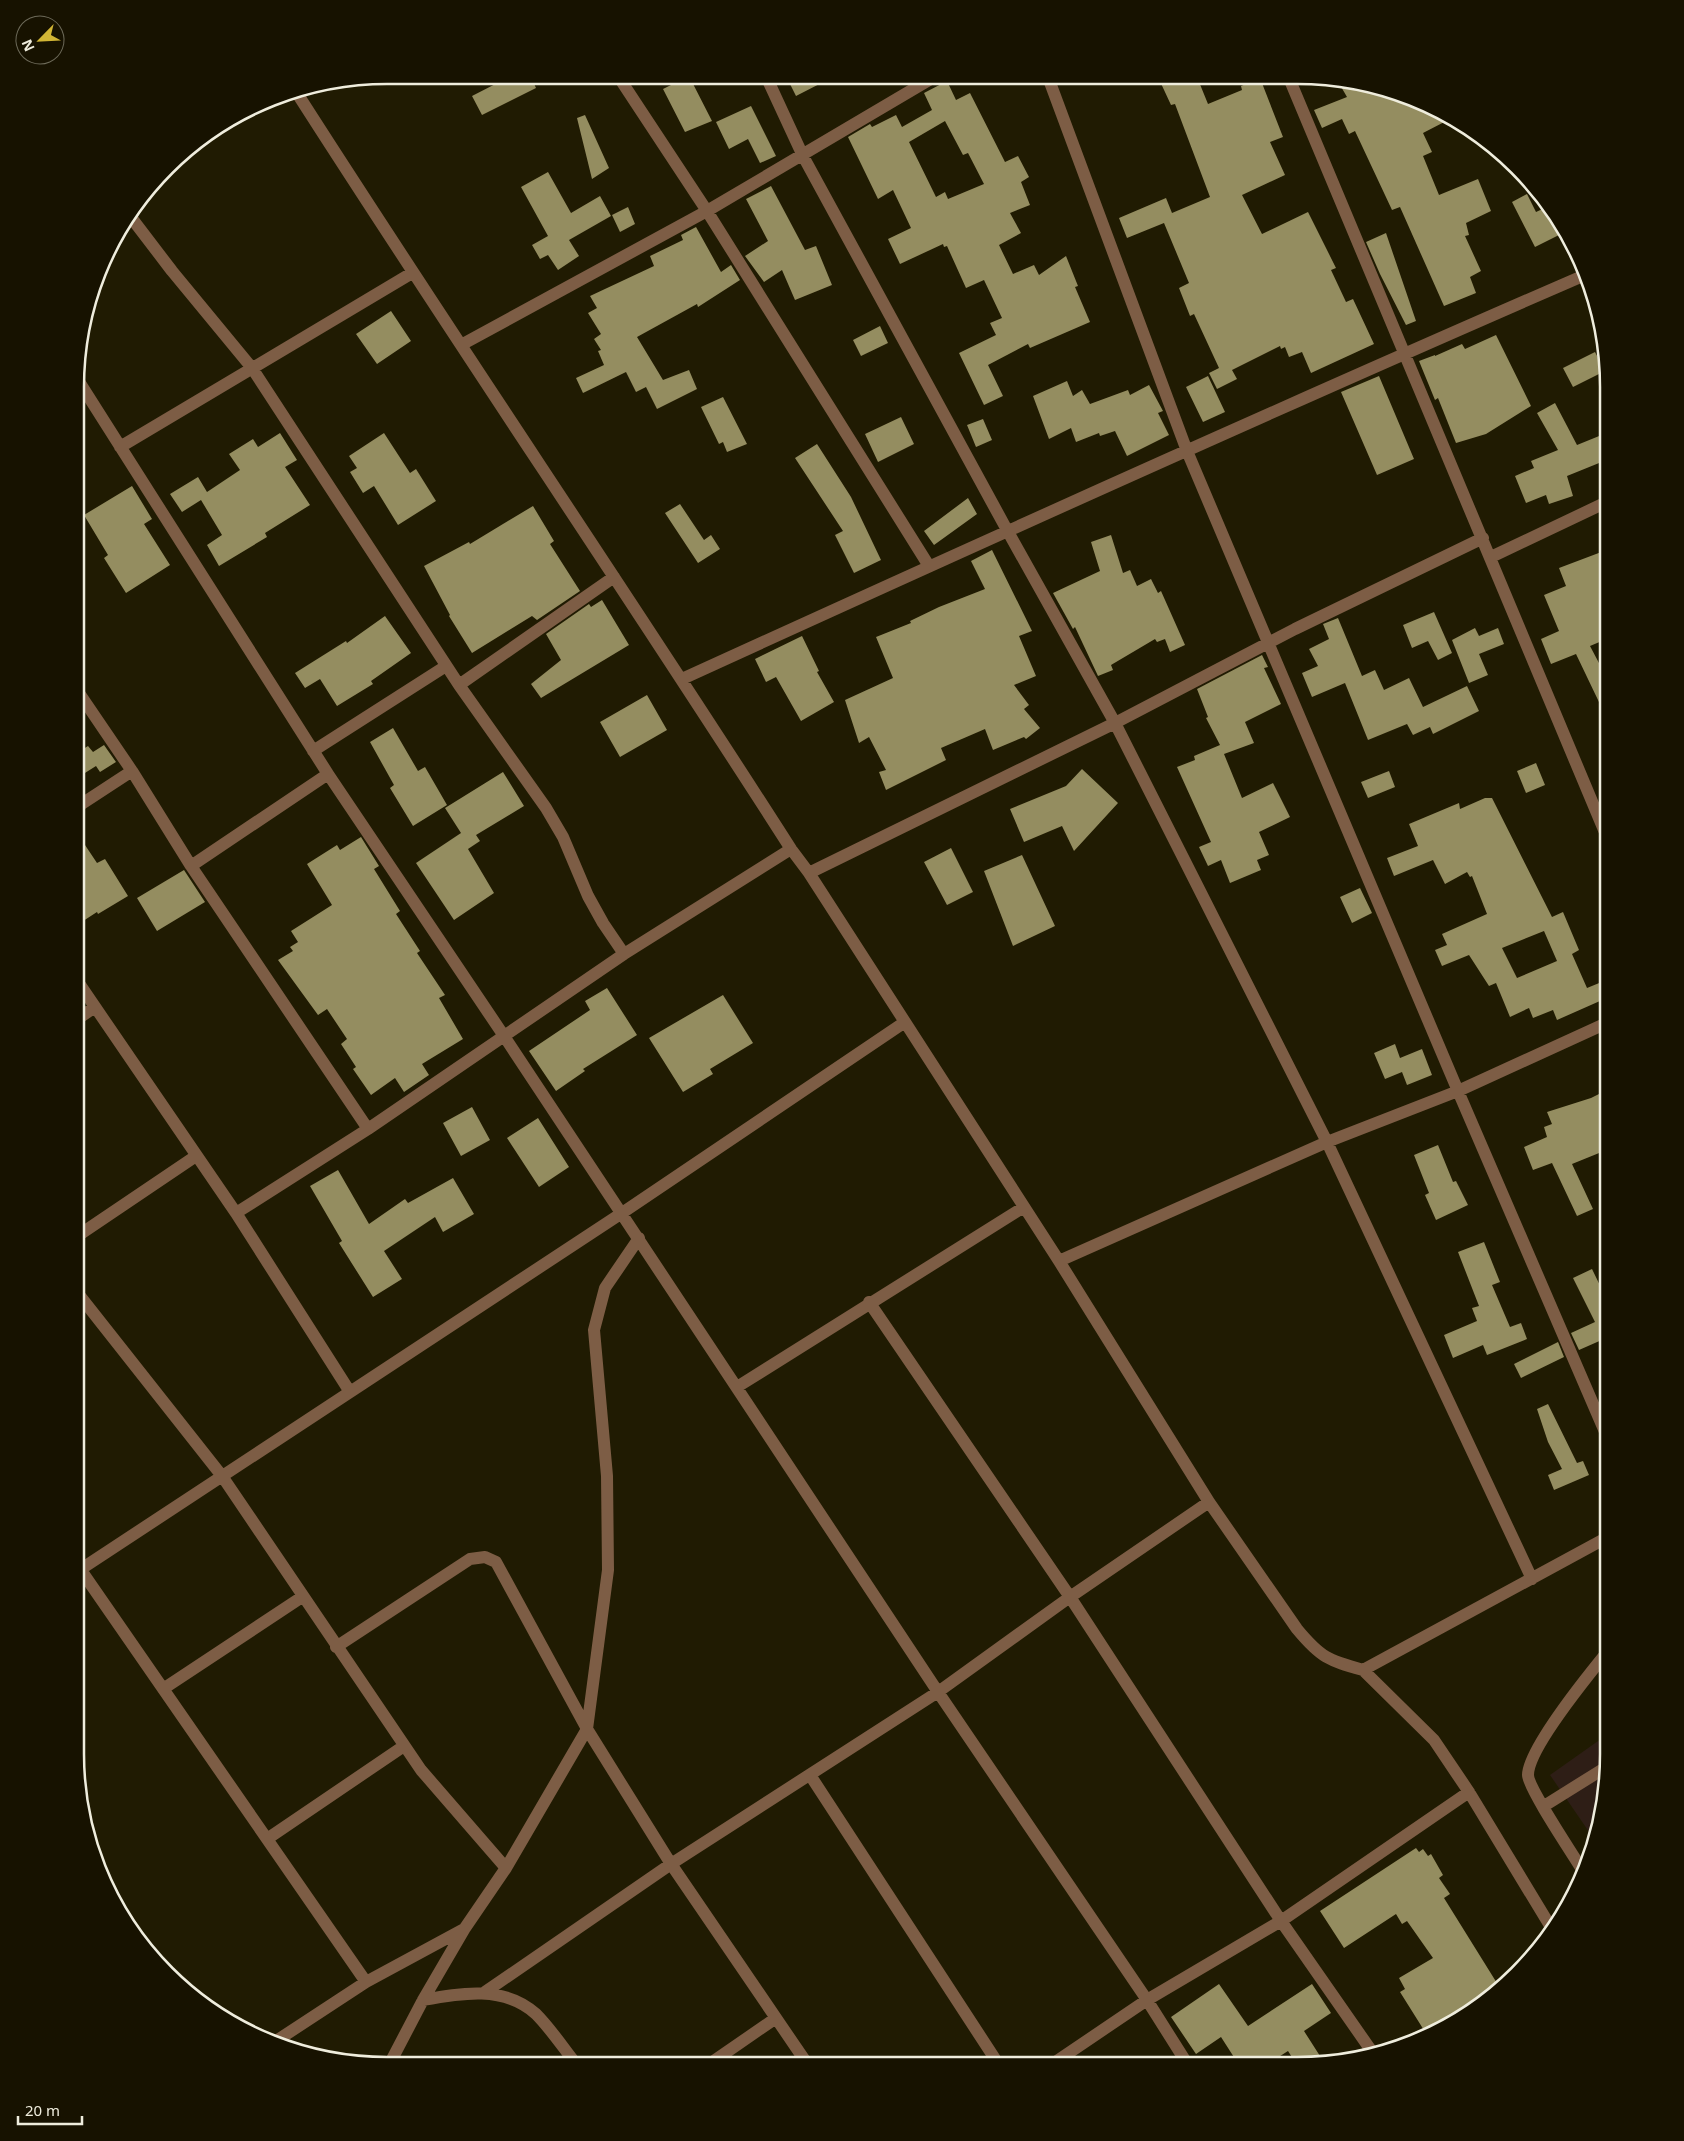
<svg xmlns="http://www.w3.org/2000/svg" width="1684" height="2141" viewBox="0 0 1684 2141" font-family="'Noto Sans',sans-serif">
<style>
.medical{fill:#2e1e16}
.building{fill:#948d60;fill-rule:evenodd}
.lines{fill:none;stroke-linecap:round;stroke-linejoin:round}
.minor{stroke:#7d5d45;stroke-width:12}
.rim{fill:none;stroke:#efeddd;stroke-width:2.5}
</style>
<rect width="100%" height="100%" fill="#201b02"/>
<!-- medical -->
<path class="medical" d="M1608,1734v40l-12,68 -46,-67z"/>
<!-- building -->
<path class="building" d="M513,75h17l6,13 -54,27 -10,-19z
M689,76l23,45 -27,11 -22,-43z
M786,76h49l-39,20z
M1158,77h39l11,27 34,-14 -1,-4 19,-8 23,59 -13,5 15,33 -43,20 20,39 46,-22 28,56 -5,2 15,32 7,-3 21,45 -63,29 -9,-21 -13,5 -4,-10 -4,2 -1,-3 -48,24 5,9 -20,10 -8,-16 10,-5 -25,-54 -4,2 -11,-28 10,-5 -25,-60 -37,15 -8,-20 47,-20 6,15 38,-16 -35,-93 -4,1z
M1336,78l80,21 36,19 -29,15 9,19 -9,4 16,39 39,-16 13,32 -25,12 3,12 -4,1 16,35 -11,6 6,16 -32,13 -44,-99 -8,3 -37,-79 -6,3 -7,-15 -20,9 -8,-18 33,-13z
M947,81l9,19 14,-7 35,69 13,-6 11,21 -8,5 9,23 -20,8 11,20 -22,12 14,29 21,-9 5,10 27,-19 12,30 -3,1 15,35 -60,26 -2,-4 -40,21 15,31 -19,9 -25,-52 37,-18 -6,-12 12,-5 -18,-38 -18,8 -19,-42 -3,1 -1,-3 -43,20 -12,-25 23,-11 -18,-38 -15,9 -30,-62 22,-13 2,3 24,-12 6,12 30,-17 -8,-17zM945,121l18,34 5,-2 16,31 -36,15 -3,-7 -9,5 -27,-55z
M751,106l25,50 -16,7 -12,-24 -19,10 -13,-27z
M585,115l24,53 -17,11 -15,-61z
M548,172l23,41 29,-17 11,20 -42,24 10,16 -21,14 -10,-15 -8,4 -8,-14 16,-9 -27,-49z
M771,186l34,64 11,-4 16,39 -37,15 -13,-30 -18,12 -19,-26 23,-15 -22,-42z
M1527,194l9,18 13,-6 16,26 -30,15 -23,-45z
M628,207l7,17 -15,8 -8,-17z
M696,227l25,45 10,-7 9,15 -42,27 -1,-3 -60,33 26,43 26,-10 8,19 -40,20 -11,-22 -10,5 -10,-20 -43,21 -7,-15 28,-13 -6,-14 3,-1 -7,-11 7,-5 -13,-21 9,-5 -7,-12 64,-30 -4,-10 33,-16 -2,-5z
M1386,233l30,88 -10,4 -26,-51 -14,-32z
M391,311l20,30 -34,23 -21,-30z
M880,326l8,17 -27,13 -8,-16z
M1496,335l35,71 -45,28 -30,9 -18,-45 -3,2 -16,-39 16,-6v1l27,-12 3,5z
M1595,352l10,19 -32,16 -10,-19z
M1208,376l17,36 -22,10 -17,-35z
M1379,376l35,83 -37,16 -36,-83z
M1067,381l6,15 9,-6 8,14 38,-14 2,5 19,-10 14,26 -5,2 11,22 -42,21 -12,-25 -15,5 -1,-3 -23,9 -5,-14 -22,11 -16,-43z
M723,397l24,47 -20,8 -4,-10 -4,2 -18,-37z
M1555,403l22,42 32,-13v27l-42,17 6,20 -24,8 -3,-9 -20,8 -11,-27 19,-8 -3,-7 27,-11 -21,-37z
M901,417l13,27 -36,18 -13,-28z
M983,419l9,21 -16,7 -9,-22z
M280,433l17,27 -12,7 25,38 -45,28 2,4 -48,29 -12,-21 15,-10 -21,-35 -19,12 -12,-18 28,-17 9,15 33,-22 -11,-16 24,-15 5,8z
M384,433l26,40 6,-4 20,32 -38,24 -24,-39 -11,7 -13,-21 7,-4 -8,-12z
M817,444l34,53 30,63 -27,13 -19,-38 8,-4 -48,-73z
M132,486l20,33 -8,5 26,41 -44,28 -22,-35 4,-3 -24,-40z
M968,498l9,16 -43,31 -10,-14z
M680,504l24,36 7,-5 9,14 -22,14 -33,-50z
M533,506l21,35 -4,3 30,47 -43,29 -5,-4 -60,37 -23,-37 1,-1 -26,-49 45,-24 1,2z
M1111,535l12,38 7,-3 7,16 14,-7 7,14 3,-2 24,54 -15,7 -5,-13 -8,3 -2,-3 -44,26 2,5 -15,6 -23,-49 -2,2 -20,-36 47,-22 -9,-29z
M992,550l40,81 -13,5 17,40 -22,9 15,20 -5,4 16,19 -14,11 -2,-2 -31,13 -8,-21 -44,19 5,12 -60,30 -7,-18 7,-2 -17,-33 -10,6 -14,-43 48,-22 -17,-41 35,-14 -1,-2 29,-14 46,-18 -14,-28z
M1604,551l5,10v77l-19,8 19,36v41l-33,-69 -25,10 -10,-25 18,-8 -15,-36 22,-9 -7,-18z
M602,600l27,45 -88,53 -10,-14 30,-24 -15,-26 43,-30 2,3z
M1434,612l18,41 -14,7 -10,-19 -16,7 -9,-23z
M385,616l26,37 -40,28 2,3 -36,22 -17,-27 -15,9 -10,-15 51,-32 1,2z
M1338,618l24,58 13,-6 9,20 25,-12 14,29 44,-21 12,25 -46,23 -3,-7 -17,8 -6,-11 -39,16 -23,-57 -33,14 -10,-24 16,-7 -9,-17 20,-10 -6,-15z
M1475,628l4,8 19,-8 6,16 -25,10 9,21 -19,8 -17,-43z
M802,636l17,35 -2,1 17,30 -33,19 -25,-44 -10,5 -11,-23z
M1262,655l6,12 -4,1 17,36 -36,18 9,21 -30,11 18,44 31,-15 17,34 -31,15 10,23 -12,5 4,10 -31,13 -9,-23 -13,6 -9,-19 12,-5 -34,-75 18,-7 -1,-4 26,-11 -14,-27 2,-1 -11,-28z
M647,695l20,35 -47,27 -20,-35z
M393,728l25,43 7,-4 22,38 -34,21 -23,-38 4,-3 -24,-43z
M104,745l12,17 -16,10 -4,-6 -19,12v-25l11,-7 5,6z
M1536,763l9,22 -19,8 -9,-22z
M1082,769l36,34 -44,48 -12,-25 -38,16 -14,-33 56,-23z
M1389,771l6,16 -27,11 -7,-16z
M503,772l21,34 -48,29 4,6 -12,8 26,44 -40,27 -38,-57 45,-30 -16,-25z
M1485,798h7l60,119 11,-5 16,38 -7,4 15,34 22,-9v18l-52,23 -4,-10 -20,8 -4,-10 -19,9 -14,-34 -7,3 -20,-31 -27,11 -7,-16 12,-5 -5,-11 45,-20 -15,-38 -2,1 -3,-5 -22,12 -12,-24 -39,16 -7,-18 31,-12 -9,-22 50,-21 1,6zM1544,931l13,30 -40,17 -15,-30z
M77,833l20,30 8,-4 23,37 -30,18 -1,-2 -20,13z
M361,837l18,29 -5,3 26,42 -4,3 24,37 -3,2 28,42 -6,3 24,41 -41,25 7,11 -25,17 -9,-14 -24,17 -18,-26 3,-2 -15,-23 6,-5 -20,-30 -9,6 -40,-55 15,-9 -3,-4 8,-5 -7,-11 41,-26 -25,-41 30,-19 3,5z
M951,848l22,44 -26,13 -23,-43z
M1022,855l33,71 -42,20 -29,-75z
M184,870l21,32 -48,29 -20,-33z
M1360,888l12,25 -20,10 -12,-26z
M607,988l30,47 -54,34 2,2 -29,20 -27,-40 61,-41 -5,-9z
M723,995l30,48 -43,26 3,5 -30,18 -34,-54z
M1395,1044l5,14 22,-9 10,26 -25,10 -5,-13 -17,7 -11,-26z
M1609,1089v60l-37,15 21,45 -16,7 -25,-53 -19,7 -9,-23 23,-10 -3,-10 8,-3 -5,-12 44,-14z
M472,1107l18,33 -29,16 -18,-33z
M538,1118l31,49 -30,20 -32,-49z
M1438,1145l15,37 3,-1 12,24 -32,15 -11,-25 4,-2 -15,-38z
M338,1170l31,54 36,-25 3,4 45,-25 21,36 -31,18 -8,-15 -51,34 18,28 -29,18 -34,-54 3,-2 -32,-55z
M1484,1242l16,40 -8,3 18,42 11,-4 6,16 -40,16 -4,-10 -30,13 -9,-23 33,-14 -5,-13 7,-2 -21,-54z
M1592,1269l17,35v45l-5,-10 -25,11 -8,-17 24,-11 -22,-44z
M1558,1342l6,15 -43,21 -7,-14z
M1548,1404l29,59 6,-2 6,14 -35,15 -6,-15 14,-6 -14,-27 -11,-33z
M1416,1848l3,4 4,-3 5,7 3,-2 12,21 -4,3 11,16 -6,4 56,90 -47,36 -26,11 -27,-43 5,-3 -6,-11 34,-20 -26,-37 -5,3 -6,-10 -52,34 -24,-37z
M1219,1984l29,42 64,-42 19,29 -27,18 16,25v9h-23l-9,-14 -22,14h-27l-18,-28 -25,17 -25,-37z"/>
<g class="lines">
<!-- minor -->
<path class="minor" d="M618,76l89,135 222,355
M766,76l37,80 204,374 108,193 212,419 205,437
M1048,77l139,374 271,640 151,350
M1289,78l320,764
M295,90c163,255 333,504 496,759l18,24 250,388 150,241 88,127c24,29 31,31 66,41l245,-133
M130,216l42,55 80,97 207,317 87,123 17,29 25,59 15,27 21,31
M461,345l246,-134 227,-134
M78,380l250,394 176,262 434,656 209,308 41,65
M120,447l292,-174
M1491,557l118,-56
M682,679c300,-137 601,-273 903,-404
M459,685l155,-108
M77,690l55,81 59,95 177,263
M313,751l133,-85
M77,807l55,-36
M191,866l137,-92
M809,873l306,-150 180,-94 188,-91
M76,979l160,234 114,179
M76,1020l19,-13
M236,1213l132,-84 256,-175 167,-105
M76,1237l120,-81
M1059,1261l268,-119 131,-51 151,-69
M76,1291l146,185 199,294 85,98
M869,1302l201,295 211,324 94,135
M737,1387l287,-180
M76,1563l290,419
M75,1573l547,-360 283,-191
M336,1647l134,-88 15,-2 11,5 91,167 84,135 137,201
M1363,1670l71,70 35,52 83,137
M163,1689l139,-92
M810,1775l189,290
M1544,1806l64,-40
M267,1839l137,-93
M1583,1871c-9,-15 -55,-83 -55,-96 0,-26 62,-102 80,-124
M110,1893l44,68
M485,1992l186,-128 267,-172 132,-95 139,-95
M423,2000c38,-7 81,-15 113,14 15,15 28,35 41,51
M273,2043l93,-61 98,-53
M389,2065l34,-65 42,-72 41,-60 81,-139 21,-159 -1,-94 -13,-146 11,-42 34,-50
M708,2065l68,-47
M1051,2065l96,-65 134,-79 188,-129"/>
</g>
<!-- crop -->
<path d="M0 0H1684V2141H0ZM387 84H1297A303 303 0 0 1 1600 387V1754A303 303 0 0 1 1297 2057H387A303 303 0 0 1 84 1754V387A303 303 0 0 1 387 84Z" fill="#171200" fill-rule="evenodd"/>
<path class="rim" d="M387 84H1297A303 303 0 0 1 1600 387V1754A303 303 0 0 1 1297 2057H387A303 303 0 0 1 84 1754V387A303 303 0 0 1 387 84Z"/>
<!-- north arrow -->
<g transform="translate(40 40) rotate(246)"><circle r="24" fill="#171200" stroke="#6d6a58"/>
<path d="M0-4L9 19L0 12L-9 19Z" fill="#d2b635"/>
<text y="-8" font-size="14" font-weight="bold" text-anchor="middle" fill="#efeddd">N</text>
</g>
<!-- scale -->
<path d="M18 2116v8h64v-8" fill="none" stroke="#efeddd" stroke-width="2.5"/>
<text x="25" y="2116" font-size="15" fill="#efeddd" stroke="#171200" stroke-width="4" paint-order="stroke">20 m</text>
</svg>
